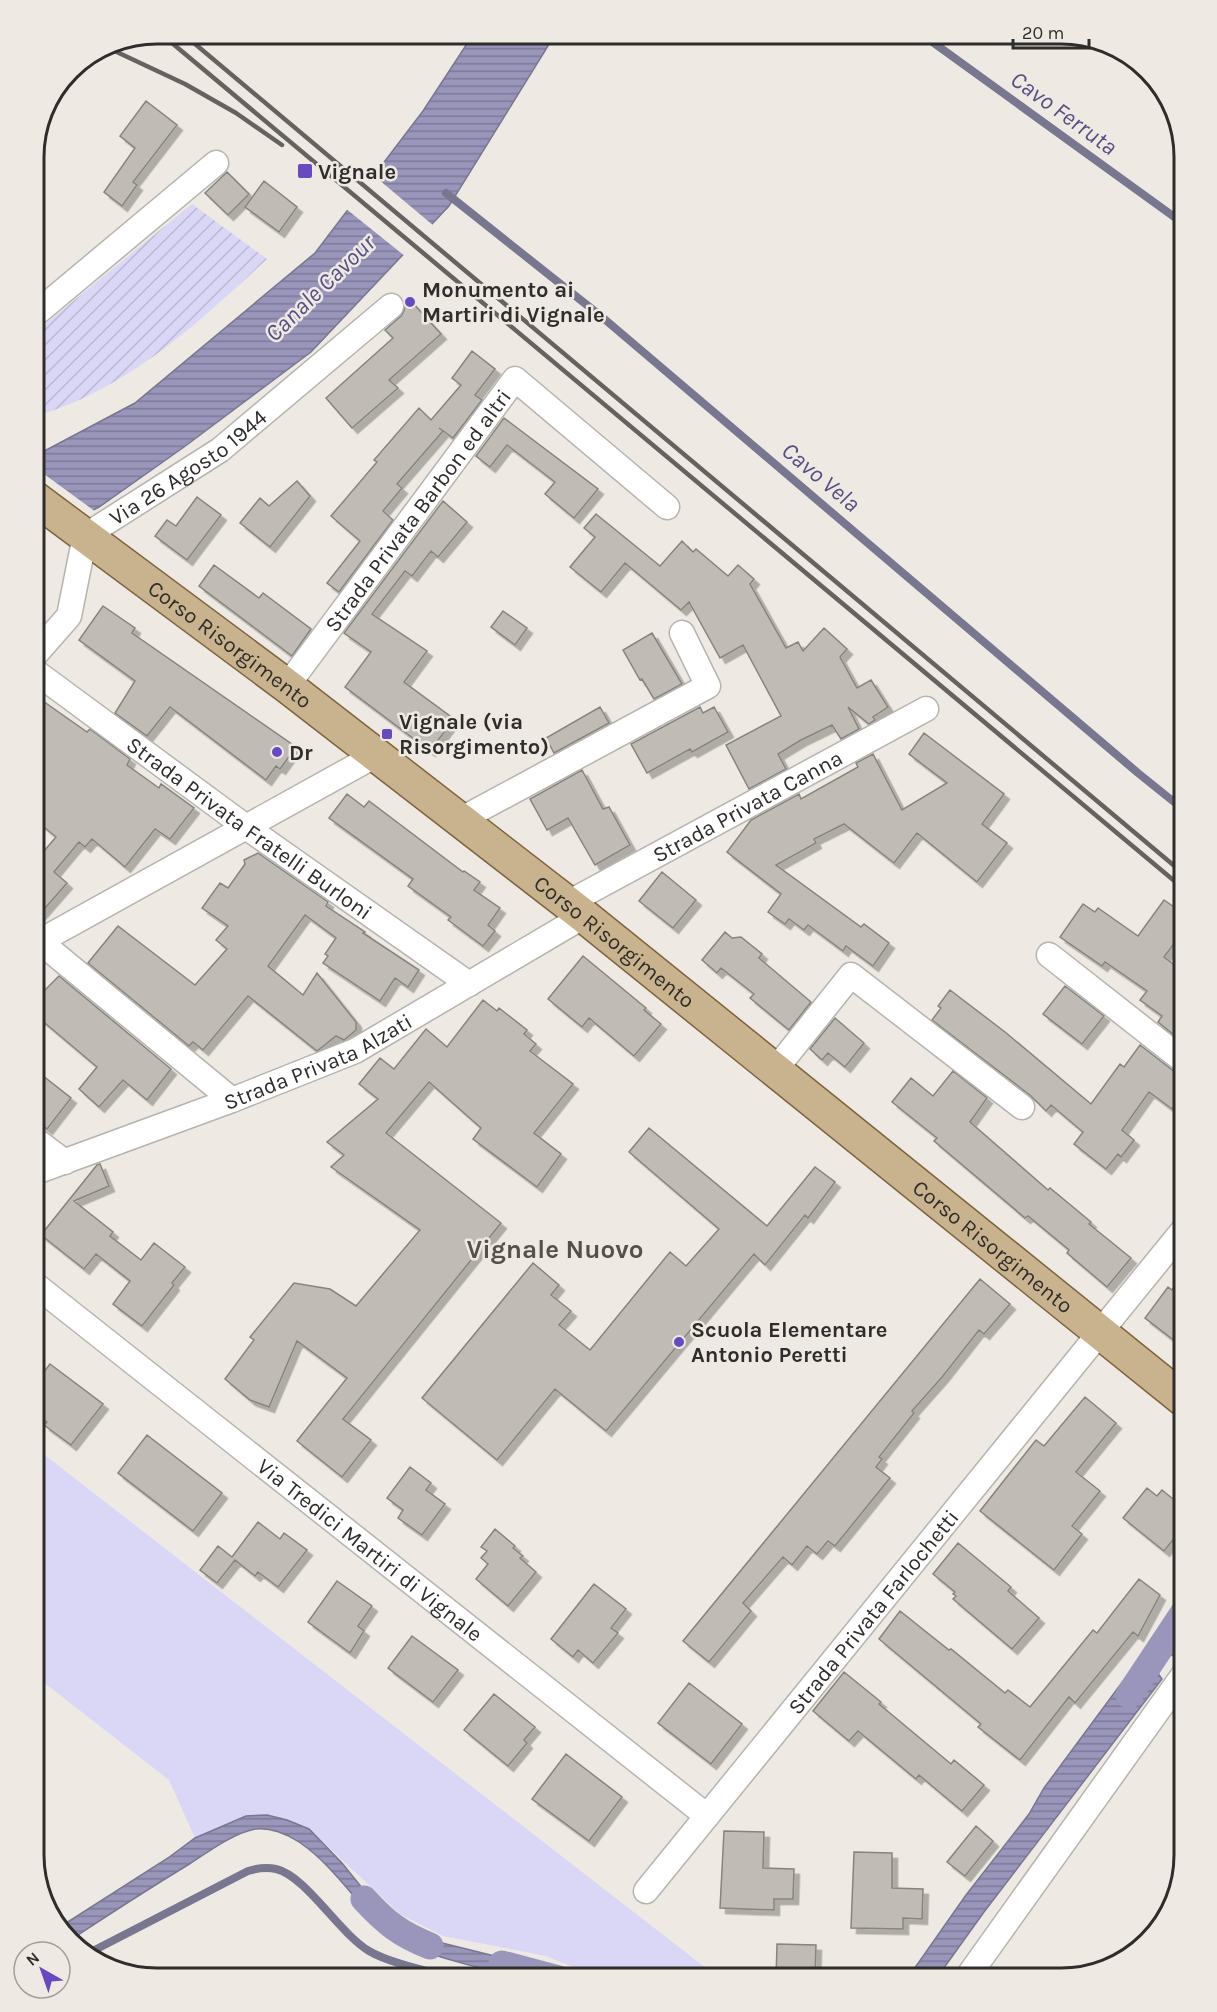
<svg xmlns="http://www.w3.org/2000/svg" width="1217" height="2012" viewBox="0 0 1217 2012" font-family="Karla,sans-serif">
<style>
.park{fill:#d9d6f6}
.garden{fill:url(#garden-furrows)}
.water{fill:url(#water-rules);stroke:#797690;stroke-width:1.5}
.pier{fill:#eeeae3}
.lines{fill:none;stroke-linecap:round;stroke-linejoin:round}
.stream{stroke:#797690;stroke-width:8}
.canal{stroke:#9995bb;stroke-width:27}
.building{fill:#c0bcb5;stroke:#87847e;stroke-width:1.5;filter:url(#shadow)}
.minor-casing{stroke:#b7b3ad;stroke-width:27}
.primary-casing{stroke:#7c633b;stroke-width:36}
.minor{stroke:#fff;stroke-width:24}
.primary{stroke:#c9b38f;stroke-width:33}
.rail{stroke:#65625f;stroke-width:4.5}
.poi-dot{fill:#6749c2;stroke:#eeeae3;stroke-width:2}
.labels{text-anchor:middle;stroke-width:5;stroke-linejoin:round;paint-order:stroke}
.poi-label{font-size:22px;font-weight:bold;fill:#2f2d2b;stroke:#eeeae3;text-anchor:start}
.street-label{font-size:22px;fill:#2f2d2b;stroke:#eeeae3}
.water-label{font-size:24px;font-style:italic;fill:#574e83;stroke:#eeeae3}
.quarter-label{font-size:26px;font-weight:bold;fill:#54504b;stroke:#eeeae3}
.rim{fill:none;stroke:#2f2d2b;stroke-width:3}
</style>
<defs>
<pattern id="garden-furrows" width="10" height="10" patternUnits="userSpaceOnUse" patternTransform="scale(1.5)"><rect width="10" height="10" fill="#d9d6f6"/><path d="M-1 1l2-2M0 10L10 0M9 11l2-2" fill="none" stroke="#bbb8d3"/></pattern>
<pattern id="water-rules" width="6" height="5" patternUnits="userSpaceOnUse" patternTransform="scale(1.5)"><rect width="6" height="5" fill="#9995bb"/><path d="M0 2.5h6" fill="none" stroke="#7d7a98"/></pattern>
<filter id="shadow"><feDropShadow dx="5.5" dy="5.5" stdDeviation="0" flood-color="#0004"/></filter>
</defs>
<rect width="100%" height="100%" fill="#eeeae3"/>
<!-- park -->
<path class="park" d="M33,1446l678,526 39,7h-148l-56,-23 -103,-20 -43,-22 -91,-85 -22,-9 -41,-4 -51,22 -26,-58 -136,-106z"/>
<!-- garden -->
<path class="garden" d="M192,204l75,55c-70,65 -140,131 -234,158v-83z"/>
<!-- water -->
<path class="water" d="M474,33h82l-107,173 -138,146 -127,95 -85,60 -66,36v-86l102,-54 180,-150 108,-142z
M1184,1591v51l-10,14 -8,-3 -15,-11z
M1140,1658l15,11 7,10 -178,233 -48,67h-29l59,-84 63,-81 15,-26z
M267,1815l20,5 22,9 33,34 29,36 23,20 -10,11c-29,-29 -51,-65 -85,-88 -12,-8 -29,-15 -44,-13 -21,4 -46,22 -64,34 -41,25 -80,50 -119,76l-12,-12 108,-69 27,-20 51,-22z
M399,1926l27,13 113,28 -3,12c-50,-9 -100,-19 -145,-43z"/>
<!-- pier -->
<path class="pier" d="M372,174l62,52 -28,31 -61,-49z
M33,466l63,46 -50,28 -13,-10z"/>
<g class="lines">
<!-- stream -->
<path class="stream" d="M920,33l264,191
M446,193l156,124 536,456 46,37
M85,1955l163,-84c10,-3 18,-4 28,-2 30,7 63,64 93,82 20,12 63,21 88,28"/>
<!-- canal -->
<path class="canal" d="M1129,1695l55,-83
M364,1899c22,24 36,35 66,47
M502,1964l57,15"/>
</g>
<!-- building -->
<path class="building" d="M146,101l31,24 -44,57 4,3 -15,21 -18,-14 31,-44 -15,-12z
M227,172l22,22 -21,21 -23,-22z
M264,181l33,26 -18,25 -34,-25z
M410,300l31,34 -52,46 9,8 -46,40 -26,-30 67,-60 -8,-8 16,-14 3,-5 1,-6z
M472,351l23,18 -20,26 7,5 -29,38 -14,-10 4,3 -46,53 5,4 -19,23 10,9 -54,72 -12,-9 33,-42 -29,-25 46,-54 -3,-2 45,-52 12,12 30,-35 -9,-7z
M504,418l94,71 -24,29 -29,-24 10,-12 -48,-37 -17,22 -14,-11z
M297,481l13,15 -40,51 -30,-24 20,-25 9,8z
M197,497l24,18 -34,45 -32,-24 12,-16 9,6z
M443,501l24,21 -29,35 -7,-6 -19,25 -7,-5 -33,43 55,37 -23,31 50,37 -24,32 -85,-64 26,-35 -27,-19z
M596,514l64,52 22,-25 11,11 3,-3 32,27 10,-11 16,14 -4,5 36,64 12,-6 5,9 21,-23 23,21 -7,8 17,31 14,-8 17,27 -15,10 2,3 -6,4 -21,-17 11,22 -18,10 -9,-14 -31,15 -23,14 8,15 -37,20 -23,-44 55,-29 -38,-71 -23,13 -31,-56 -8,8 -56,-47 -24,29 -31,-25 25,-30 -11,-9z
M214,565l45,33 4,-5 48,36 -19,27 -93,-70z
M103,606l32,22 -3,5 164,114 -16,22 -4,-3 -10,14 -96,-73 -23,29 -32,-23 20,-32 -56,-41z
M503,611l24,17 -12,17 -24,-18z
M652,633l30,51 -28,15 -12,-20 -2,1 -17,-30z
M33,694l54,38 3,-3 40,30 -3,6 32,23 2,-4 33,24 -24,31 -15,-10 -30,38 -33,-28 -7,8 -6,-5 -25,30 13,11 -34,39v-68l5,4 18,-21 -23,-19z
M600,707l9,16 -55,30 -8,-15z
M700,707l3,6 11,-6 14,25 -36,20 -2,-3 -43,24 -16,-29z
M924,733l80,61 -22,30 25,19 -30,39 -60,-49 -23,30 -50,-39 -30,15 2,4 -40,22 85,62 3,-3 25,19 -16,23 -27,-20 -3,5 -35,-26 -4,5 -15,-11 -4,5 -17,-12 13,-18 -54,-42 24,-32 48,-26 2,5 57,-32 -2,-4 17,-9 29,56 45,-27 -38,-29z
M582,770l21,39 6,-2 21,38 -35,20 -27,-47 -21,12 -17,-31z
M347,794l17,13 5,-6 94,71 1,-1 16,11 -6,8 26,18 -12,17 7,6 -12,15 -35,-26 3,-3 -43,-31 5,-7 -84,-61z
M258,853l70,49 -2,4 39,26 -2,1 56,37 -11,17 -13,-9 -15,23 -57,-38 5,-7 -3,-2 11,-16 -31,-23 -37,51 35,29 14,-22 39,49v8l-12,10 -8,-4 -19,15 -69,-55 -45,54 -10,-8 -4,4 -101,-83 30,-37 77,59 32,-36 -11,-9 12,-14 -26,-18 18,-25 8,5 17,-24 -1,-4z
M662,872l34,28 -23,28 -34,-27z
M1164,900l20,14v16l-20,27 20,15v71l-26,-21 4,-6 -22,-16 7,-9 -42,-29 -3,4 -42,-29 23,-33 12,8 3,-4 40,28z
M725,932l7,6 9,-1 21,17 -3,4 52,44 -22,28 -39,-32 4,-4 -33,-26 -4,5 -15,-13z
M583,956l63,52 -2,2 17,14 -27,32 -45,-38 -7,9 -34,-28z
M59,976l112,93 -24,31 -24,-20 -24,27 -20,-18 18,-22 -64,-54v-11z
M1065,986l39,30 -22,28 -39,-30z
M950,990l55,42 86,72 29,-40 4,3 16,-22 35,27 9,3v19l-12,15 -23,-17 -27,38 12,10 -13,17 -3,-3 -12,15 -32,-25 9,-12 -32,-27 -5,6 -15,-15 -99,-76 9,-12 -3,-2z
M483,1000l14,11 2,-3 28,22 -3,4 12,10 -6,7 43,33 -39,49 27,21 -24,33 -64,-48 8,-11 -52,-46 -43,51 115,90 -158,196 28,21 -29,37 -45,-36 50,-63 -50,-37 -28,66 -19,-7 -25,-21 29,-39 -4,-3 44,-54 36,6 26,17 64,-76 -89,-63 13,-12 -17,-13 51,-43 -19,-15 21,-26 14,11 32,-40 21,18z
M835,1018l29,25 -19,24 -17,-14 -6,7 -12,-11z
M33,1068l38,30 -24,31 -14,-11z
M953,1071l34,27 -17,24 78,68 2,-2 41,34 -2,2 42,34 -24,29 -40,-34 2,-3 -41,-34 -3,2 -91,-77 3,-3 -45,-36 19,-24 22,18z
M649,1128l118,98 48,-59 20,15 -27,36 -3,-3 -40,50 -11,-11 -148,177 -51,-42 -58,71 -75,-62 111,-135 26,22 -8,10 20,16 -12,14 31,25 80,-98 16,14 33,-37 -90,-77z
M100,1164l9,22 -35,15 39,31 -3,4 31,24 13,-17 31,24 -13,16 2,2 -32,41 -29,-22 17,-23 -34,-27 -12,15 -43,-34 56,-70z
M1184,1273v75l-39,-30 23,-31 4,3z
M980,1279l30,25 -26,30 -5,-4 -36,46 -31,35 2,2 -35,44 3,2 -6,8 14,11 -55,68 -7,-5 -11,13 -10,-8 -15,19 -9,-8 -40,46 8,8 -42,51 -26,-21z
M50,1364l53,40 -32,41 -27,-20 3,-3 -14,-10v-26z
M1085,1397l31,26 -40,49 24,19 -28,35 10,8 -28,36 -74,-59 56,-71 8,6z
M147,1435l75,58 -29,38 -75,-58z
M410,1467l21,16 -5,7 19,14 -23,31 -24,-17 5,-8 -16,-12z
M1147,1488l10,8 5,-6 22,18v18l-20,25 -41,-33z
M258,1522l22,17 4,-6 23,17 -29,37 -20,-15 -3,4 -20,-16 -18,23 -17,-13 18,-24 14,11z
M495,1529l20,17 -2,2 10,8 -3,2 16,14 -28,34 -32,-27 12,-15 -7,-6 6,-7 -6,-4z
M958,1543l53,44 -3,4 31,27 -27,31 -59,-50 3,-3 -3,-2 2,-2 -22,-18z
M1139,1579l21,16 -22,41 -5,-4 -58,71 -6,-6 -49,63 -42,-33 3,-3 -102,-85 21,-28 49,39 2,-1 54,44 3,-3 22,17 63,-77 4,3z
M337,1581l35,25 -14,20 6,5 -14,22 -42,-31z
M594,1584l32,25 -15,19 7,5 -25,30 -15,-13 -5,7 -22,-18z
M412,1636l46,34 -25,32 -45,-34z
M844,1672l37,30 -2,2 72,60 3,-4 30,25 -22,26 -43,-36 -3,4 -58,-48 -9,10 -36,-30z
M689,1683l53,41 -31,40 -53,-41z
M494,1694l41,33 -11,13 3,3 -19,23 -44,-36z
M566,1754l56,43 -33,44 -57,-42z
M976,1826l17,15 -28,35 -18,-14z
M724,1831l40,1 -1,36 31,1 -1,30h-19v11l-54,-2z
M854,1852l38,1v35l31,1 -1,30 -19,-1v11l-52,-1z
M777,1944l39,1 -1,34h-39z"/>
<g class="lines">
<!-- minor casing -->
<g class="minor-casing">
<g id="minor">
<path d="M33,316l183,-153"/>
<path id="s1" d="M33,657l36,-41 16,-80 135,-86 171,-144"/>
<path id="s2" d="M33,670l213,157 223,157"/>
<path id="s3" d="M287,686l228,-307 152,128"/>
<path d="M460,820l248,-134 -26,-53"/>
<path id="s4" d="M568,903l358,-194"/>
<path d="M33,936l199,164"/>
<path d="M33,945l343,-190"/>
<path d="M1049,955l135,106"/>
<path d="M775,1070l76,-95 171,132"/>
<path d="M33,1138l32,24"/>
<path id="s5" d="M33,1173l199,-73 123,-49 229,-135"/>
<path id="s6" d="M33,1283l674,533"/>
<path id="s7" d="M646,1891l538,-662"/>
<path d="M966,1979l218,-305"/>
</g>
</g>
<!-- primary casing -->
<g class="primary-casing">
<g id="primary">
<path id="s8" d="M33,497l254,189 297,230 600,484"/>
</g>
</g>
<!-- minor -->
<use href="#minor" class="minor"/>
<!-- primary -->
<use href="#primary" class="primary"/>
<!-- rail -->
<path class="rail" d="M160,33l1024,856
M182,33l1002,841
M104,46l81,38 51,29 46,32"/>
</g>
<!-- markers -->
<g class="poi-dot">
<rect x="297" y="163" width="16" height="16" rx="3"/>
<circle cx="410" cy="302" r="6"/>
<rect x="381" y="728" width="12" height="12" rx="3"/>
<circle cx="277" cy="752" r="6"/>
<circle cx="679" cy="1342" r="6"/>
</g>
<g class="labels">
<!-- poi labels -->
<g class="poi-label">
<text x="318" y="179">Vignale</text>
<text x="422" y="297">Monumento ai<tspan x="422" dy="25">Martiri di Vignale</tspan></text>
<text x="399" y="729">Vignale (via<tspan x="399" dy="25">Risorgimento)</tspan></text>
<text x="289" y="760">Dr</text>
<text x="691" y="1337">Scuola Elementare<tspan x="691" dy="25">Antonio Peretti</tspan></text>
</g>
<!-- street labels -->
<g class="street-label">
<text dy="8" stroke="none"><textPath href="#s1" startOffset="260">Via 26 Agosto 1944</textPath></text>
<text dy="8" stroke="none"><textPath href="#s3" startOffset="219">Strada Privata Barbon ed altri</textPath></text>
<text dy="8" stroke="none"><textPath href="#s8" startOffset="246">Corso Risorgimento</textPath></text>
<text dy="8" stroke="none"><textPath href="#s4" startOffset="204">Strada Privata Canna</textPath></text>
<text dy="8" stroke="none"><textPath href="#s2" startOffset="268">Strada Privata Fratelli Burloni</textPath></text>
<text dy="8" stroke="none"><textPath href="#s8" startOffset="732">Corso Risorgimento</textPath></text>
<text dy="8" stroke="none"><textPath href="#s5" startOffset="306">Strada Privata Alzati</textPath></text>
<text dy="8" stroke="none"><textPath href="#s8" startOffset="1218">Corso Risorgimento</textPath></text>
<text dy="8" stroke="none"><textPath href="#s6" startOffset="430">Via Tredici Martiri di Vignale</textPath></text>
<text dy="8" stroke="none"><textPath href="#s7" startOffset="360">Strada Privata Farlochetti</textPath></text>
</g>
<!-- water labels -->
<g class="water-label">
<text transform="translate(1064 113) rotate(36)" y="8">Cavo Ferruta</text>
<text transform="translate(320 288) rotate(-44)" y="8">Canale Cavour</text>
<text transform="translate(821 477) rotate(40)" y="8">Cavo Vela</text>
</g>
<!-- quarter labels -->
<g class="quarter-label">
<text x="555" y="1258">Vignale Nuovo</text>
</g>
</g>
<!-- crop -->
<path d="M0 0H1217V2012H0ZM157 44H1061A113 113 0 0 1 1174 157V1855A113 113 0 0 1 1061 1968H157A113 113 0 0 1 44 1855V157A113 113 0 0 1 157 44Z" fill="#eeeae3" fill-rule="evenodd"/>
<path class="rim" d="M157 44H1061A113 113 0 0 1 1174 157V1855A113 113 0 0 1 1061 1968H157A113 113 0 0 1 44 1855V157A113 113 0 0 1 157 44Z"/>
<!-- north arrow -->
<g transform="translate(42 1970) rotate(320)"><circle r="28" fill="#eeeae3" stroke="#a29e99" stroke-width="1.5"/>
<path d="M0-4.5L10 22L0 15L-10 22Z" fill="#6749c2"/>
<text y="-9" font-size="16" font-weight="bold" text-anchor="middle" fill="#2f2d2b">N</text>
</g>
<!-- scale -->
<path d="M1013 39v9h76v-9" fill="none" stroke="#2f2d2b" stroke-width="3"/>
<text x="1022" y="39" font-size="18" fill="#2f2d2b" stroke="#eeeae3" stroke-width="4.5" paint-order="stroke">20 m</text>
</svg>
